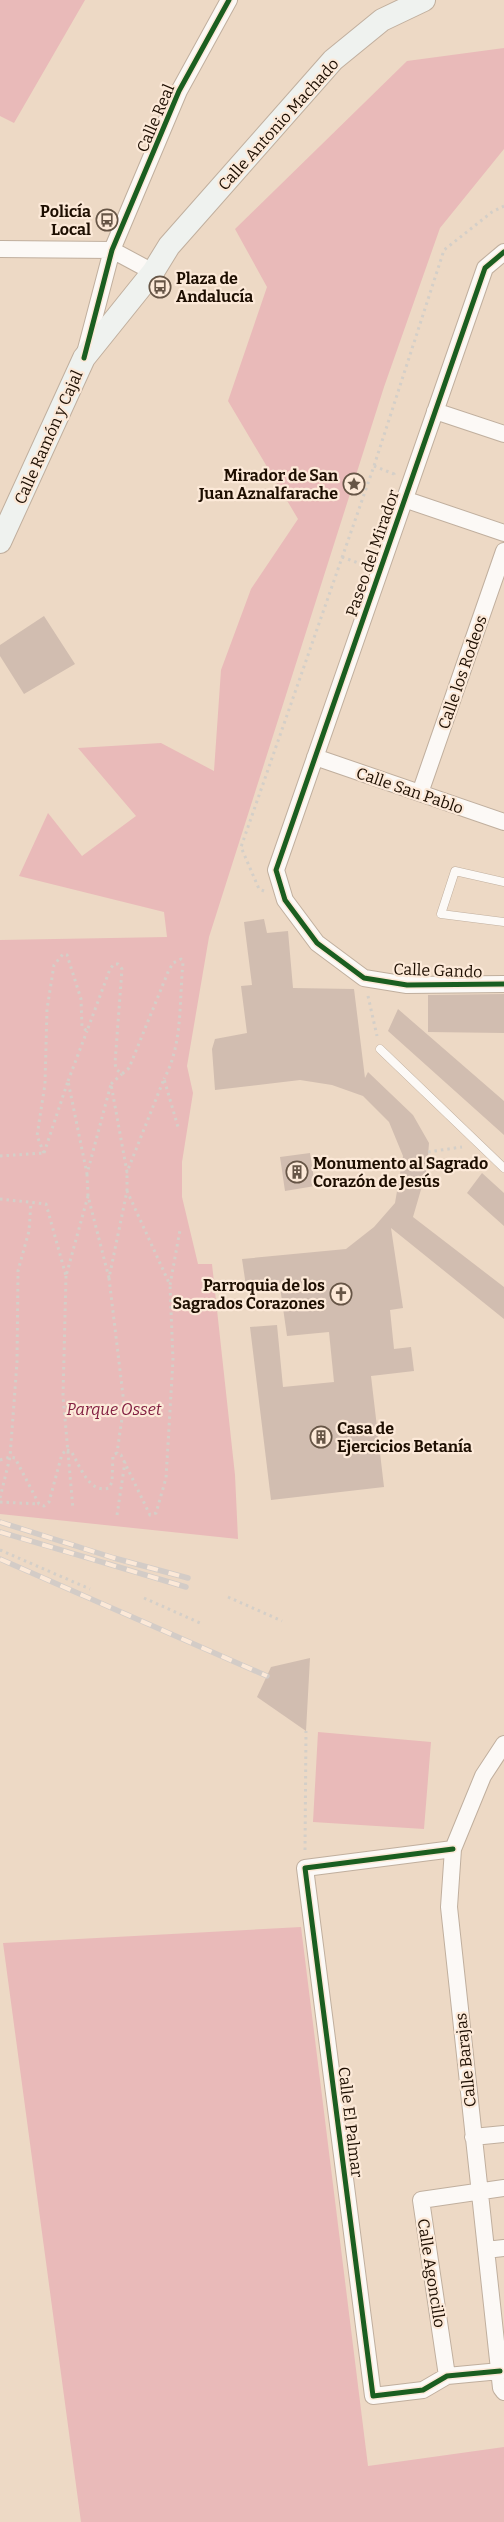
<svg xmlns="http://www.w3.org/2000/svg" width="504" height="2522" viewBox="0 0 504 2522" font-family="Bitter,serif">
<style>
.green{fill:#e9bab9}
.building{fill:#d1bdb0}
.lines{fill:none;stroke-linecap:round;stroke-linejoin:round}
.service-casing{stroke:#c0af9e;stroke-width:9}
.minor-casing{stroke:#c0af9e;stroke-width:18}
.secondary-casing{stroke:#c0af9e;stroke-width:24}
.path{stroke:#d4cfc8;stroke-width:3;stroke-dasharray:2.5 4;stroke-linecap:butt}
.service{stroke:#fcf9f6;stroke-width:8}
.minor{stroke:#fcf9f6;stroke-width:16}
.secondary{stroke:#eff2ef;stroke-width:22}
.rail-casing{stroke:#d3ccc7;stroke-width:5.5}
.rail{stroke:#fce9d8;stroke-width:4;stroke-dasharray:11;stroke-linecap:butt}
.cycleway-casing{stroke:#fce9d8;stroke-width:8}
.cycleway{stroke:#1b5e20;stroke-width:5}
.labels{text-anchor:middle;stroke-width:4.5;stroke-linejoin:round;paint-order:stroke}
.street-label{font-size:16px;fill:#1d0e01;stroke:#fce9d8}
.poi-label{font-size:16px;font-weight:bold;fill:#1d0e01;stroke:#fce9d8;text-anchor:end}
.park-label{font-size:16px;font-style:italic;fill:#821f41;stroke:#fce9d8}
</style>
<rect width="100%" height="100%" fill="#edd9c5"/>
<!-- green -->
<path class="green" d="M0,0h85l-71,123 -14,-7z
M504,48v101l-64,79 -56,159 -175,550 -22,129 6,27 -11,69v35l16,67h14l23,211 3,64 -238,-25v-574l167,-3 -3,-25 -145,-36 29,-63 34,43 54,-40 -58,-68 83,-5 53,28 7,-101 30,-81 47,-70 -70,-118 39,-114 -32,-58 172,-168z
M318,1732l113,10 -7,87 -111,-7z
M301,1927l67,539 136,-19v75h-423l-78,-579z"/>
<!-- building -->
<path class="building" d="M44,616l31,48 -51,30 -24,-38v-11z
M264,919l3,14 21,-2 5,57 61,1 11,89 3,-6 45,43 16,28 -2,26 -14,48 91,70v32l-113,-91 12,80 -13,2 4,39 17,-2 3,24 -43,5 13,111 -113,13 -21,-173 27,-2 6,62 51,-5 -5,-50 -42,4 -8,-56 -33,6 -4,-27 104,-10 28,-22 21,-24 8,-47 -14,-34 -26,-26 -31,-11 -32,-5 -85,10 -3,-41 3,-10 32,-6 -6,-47 11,-1 -8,-63z
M504,994v39l-76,-1v-37z
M398,1009l106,92v34l-116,-104z
M310,1153l5,33 -30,5 -5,-34z
M482,1173l22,20v33l-37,-33z
M310,1658l-4,73 -49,-34 14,-30z"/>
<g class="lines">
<!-- service casing -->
<g class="service-casing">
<path id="service" d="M504,882l-49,-11 -14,43 63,8
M380,1049l124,119"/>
</g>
<!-- minor casing -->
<g class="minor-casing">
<path id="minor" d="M0,249l112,1 41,22
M504,252l-19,16 -209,602 9,30 32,43 47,35 43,7 97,-1
M85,353l27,-103 67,-159 50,-91
M435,411l69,23
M404,499l100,34
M315,757l189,65
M420,793l84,-242
M504,1744l-21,32 -30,73 -4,58 52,481 3,4
M453,1849l-148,19 68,528 50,-6 24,-14 53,-5
M473,2137l31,-3
M486,2250l18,-2
M447,2376l-26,-176 83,-12"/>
</g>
<!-- secondary casing -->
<g class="secondary-casing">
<path id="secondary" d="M0,542l84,-184 69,-86 16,-26 164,-186 49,-40 42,-20"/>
</g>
<!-- path -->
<path class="path" d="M374,466l20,8 -1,2
M342,557l19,7
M264,891l-5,-2 -18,-42 133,-381 70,-216 48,-38 12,-6
M368,996l9,40
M68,1081l19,-50
M111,1084l11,-10
M428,1152l34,-5
M44,1153l-7,-17 8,-52 2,-75 7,-44 9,-11 4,1 14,44 1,28 5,4 23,-62 4,-5h4l4,5 -7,94 1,6 6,5 7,-6 39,-96 5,-9 8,-4 2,4c-4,39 0,81 -19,116
M44,1153l24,-72 19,93 24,-90 16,88 37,-93 14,48
M0,1156l44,-3
M87,1174l1,22
M127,1191v-19
M0,1199l46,5 20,72 22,-80 21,82 18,-87 43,94 10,-55
M66,1276l-3,120 10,113
M109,1278l15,126 -7,49
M67,1450l4,1c9,15 18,43 38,37l3,-6 1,-27 4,-2 4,2 29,60 6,-2 10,-35 7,-118 -3,-75
M0,1460l10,-3 5,1 24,46 5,2 5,-4 13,-48 5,-4
M0,1498l10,-41 7,-95 1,-91 11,-40 2,-29
M0,1502l38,2
M117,1515l8,-53
M0,1550l90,39
M228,1597l54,24
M144,1598l56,25
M305,1850l1,-119"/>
<!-- service -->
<use href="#service" class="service"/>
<!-- minor -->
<use href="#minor" class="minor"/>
<!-- secondary -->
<use href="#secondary" class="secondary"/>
<!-- rail casing -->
<g class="rail-casing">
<path id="rail" d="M0,1522l114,36 74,20
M0,1532l186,55
M0,1559l267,117"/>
</g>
<!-- rail -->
<use href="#rail" class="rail"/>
<!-- cycleway casing -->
<g class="cycleway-casing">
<path id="cycleway" d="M504,252l-19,16 -209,602 9,30 32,43 47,35 43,7 97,-1
M84,358l28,-108 67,-159 50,-91
M453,1849l-148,19 68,528 50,-6 24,-14 53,-5"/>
</g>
<!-- cycleway -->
<use href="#cycleway" class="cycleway"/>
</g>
<!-- icons -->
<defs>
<g id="bus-ring" transform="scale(1.125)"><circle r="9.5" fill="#fce9d8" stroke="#665546" stroke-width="1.5"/><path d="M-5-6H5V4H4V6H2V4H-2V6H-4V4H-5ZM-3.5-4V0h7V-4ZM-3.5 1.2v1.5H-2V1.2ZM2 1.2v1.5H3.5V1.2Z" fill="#665546"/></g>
<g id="sight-ring" transform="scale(1.125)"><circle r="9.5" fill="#fce9d8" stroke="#665546" stroke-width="1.5"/><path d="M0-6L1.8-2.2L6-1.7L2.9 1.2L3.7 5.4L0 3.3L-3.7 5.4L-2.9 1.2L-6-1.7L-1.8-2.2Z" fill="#665546"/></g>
<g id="building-ring" transform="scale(1.125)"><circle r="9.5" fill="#fce9d8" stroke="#665546" stroke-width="1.5"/><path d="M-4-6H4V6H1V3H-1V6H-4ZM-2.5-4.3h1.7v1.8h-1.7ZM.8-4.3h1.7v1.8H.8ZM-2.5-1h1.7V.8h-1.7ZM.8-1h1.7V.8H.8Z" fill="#665546"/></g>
<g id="church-ring" transform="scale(1.125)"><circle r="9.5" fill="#fce9d8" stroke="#665546" stroke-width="1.5"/><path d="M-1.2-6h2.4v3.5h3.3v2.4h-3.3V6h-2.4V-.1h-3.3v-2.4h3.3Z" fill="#665546"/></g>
</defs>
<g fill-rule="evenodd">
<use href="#bus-ring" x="107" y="220"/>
<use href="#bus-ring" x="160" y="287"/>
<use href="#sight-ring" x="354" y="484"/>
<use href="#building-ring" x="297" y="1172"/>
<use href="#church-ring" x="341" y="1294"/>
<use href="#building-ring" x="321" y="1437"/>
</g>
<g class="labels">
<!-- street labels -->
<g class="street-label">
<text transform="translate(155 118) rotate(-67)" y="6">Calle Real</text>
<text transform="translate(278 124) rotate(-48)" y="6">Calle Antonio Machado</text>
<text transform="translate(48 437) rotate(-66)" y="6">Calle Ramón y Cajal</text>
<text transform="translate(372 553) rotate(-71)" y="6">Paseo del Mirador</text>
<text transform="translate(462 672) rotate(-71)" y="6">Calle los Rodeos</text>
<text transform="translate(410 790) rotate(19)" y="6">Calle San Pablo</text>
<text transform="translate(438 970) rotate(2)" y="6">Calle Gando</text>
<text transform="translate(465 2060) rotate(-96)" y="6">Calle Barajas</text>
<text transform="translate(351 2122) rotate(83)" y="6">Calle El Palmar</text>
<text transform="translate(432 2273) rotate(81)" y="6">Calle Agoncillo</text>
</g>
<!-- poi labels -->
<g class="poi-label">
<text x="91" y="217">Policía<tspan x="91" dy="18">Local</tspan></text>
<text x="176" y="284" text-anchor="start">Plaza de<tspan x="176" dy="18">Andalucía</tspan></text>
<text x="338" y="481">Mirador de San<tspan x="338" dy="18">Juan Aznalfarache</tspan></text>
<text x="313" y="1169" text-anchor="start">Monumento al Sagrado<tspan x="313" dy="18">Corazón de Jesús</tspan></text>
<text x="325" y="1291">Parroquia de los<tspan x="325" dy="18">Sagrados Corazones</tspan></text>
<text x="337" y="1434" text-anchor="start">Casa de<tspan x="337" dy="18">Ejercicios Betanía</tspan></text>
</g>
<!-- park labels -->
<g class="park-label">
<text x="114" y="1415">Parque Osset</text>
</g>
</g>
</svg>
